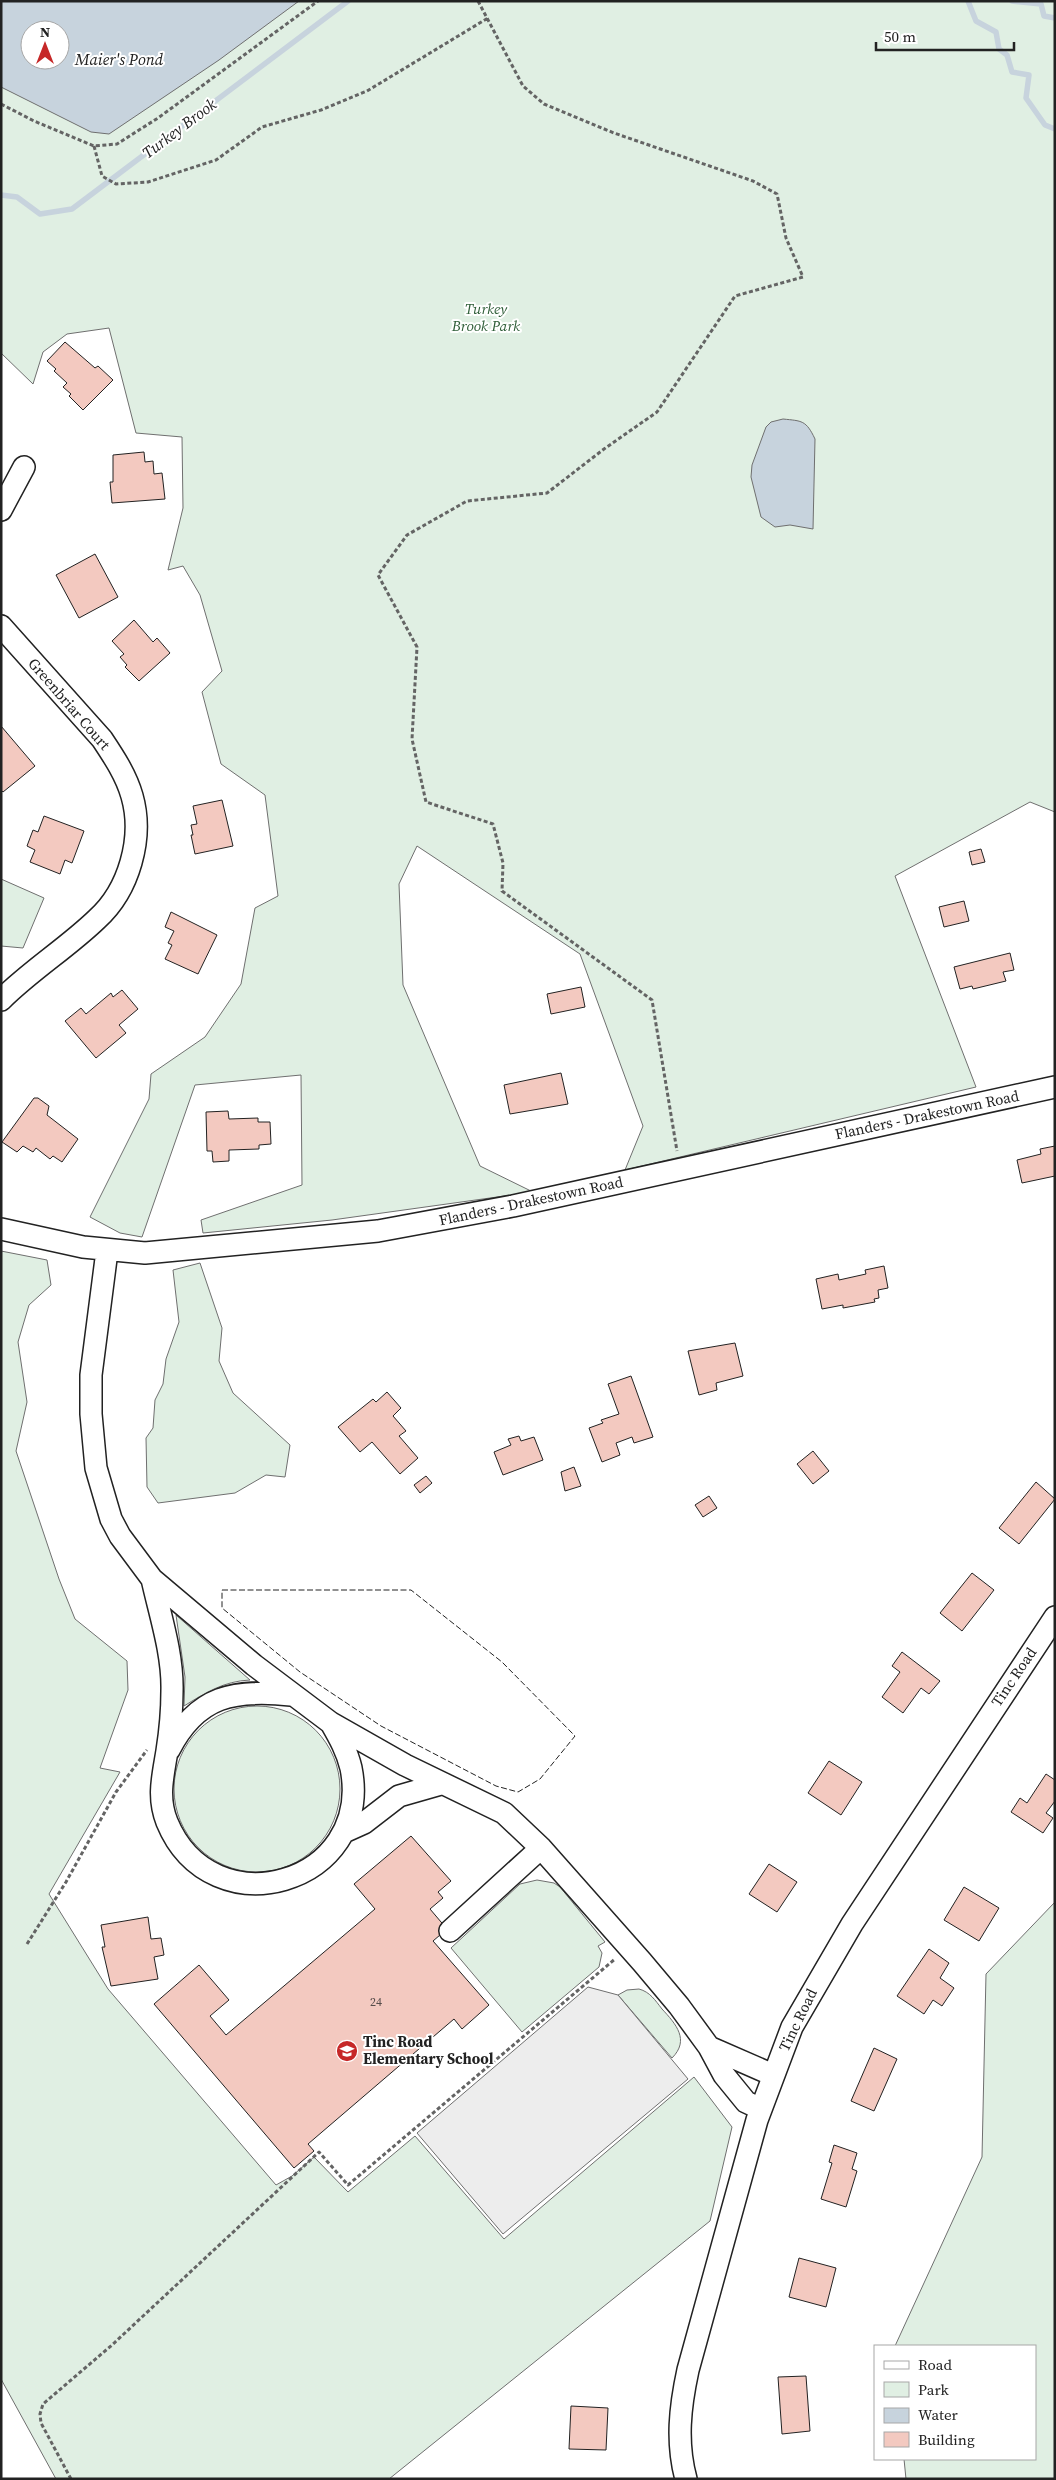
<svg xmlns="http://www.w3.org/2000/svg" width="1056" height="2480" viewBox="0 0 1056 2480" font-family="'Source Serif 4',serif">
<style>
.green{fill:#e0efe3;stroke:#6f6f6f;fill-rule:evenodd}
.parking{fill:#ededed;stroke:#6f6f6f}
.water{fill:#c7d3dd;stroke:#6f6f6f;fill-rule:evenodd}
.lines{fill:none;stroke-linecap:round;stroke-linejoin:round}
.stream{stroke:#c7d3dd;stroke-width:5.5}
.building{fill:#f3c9c0;stroke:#222}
.minor-casing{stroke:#222;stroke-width:24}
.path{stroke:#646464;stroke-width:3;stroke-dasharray:4 2.5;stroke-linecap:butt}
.minor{stroke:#fff;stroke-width:21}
.fence{stroke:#222;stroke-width:1;stroke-dasharray:6 2.5;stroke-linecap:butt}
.labels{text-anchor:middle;stroke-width:4;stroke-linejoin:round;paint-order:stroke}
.number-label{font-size:12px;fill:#564c4a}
.park-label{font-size:15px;font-style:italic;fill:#2f5e38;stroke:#fff}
.street-label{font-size:15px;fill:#222;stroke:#fff}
.poi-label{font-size:15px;font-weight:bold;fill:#222;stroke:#fff;text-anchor:start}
.water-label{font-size:16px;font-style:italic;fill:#222;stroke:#fff}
</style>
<rect width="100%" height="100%" fill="#fff"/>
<!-- green -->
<path class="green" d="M1,1h1054v811l-25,-10 -135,74 81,211 -351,83 18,-44 -63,-172 -163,-108 -18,38 4,101 77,181 53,26 -201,28 -129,13 -2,-13 101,-35 -1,-110 -106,10 -53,152 -22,-4 -30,-16 59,-118 2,-25 54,-37 36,-53 14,-76 23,-12 -13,-101 -44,-31 -19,-72 20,-21 -22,-76 -17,-29 -15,4 15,-62 -1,-71 -46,-4 -27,-105 -42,6 -24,18 -10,32 -32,-31zM30,30h30v30h-30z
M1,879l43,19 -21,50 -22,-2z
M1,1251l46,9 4,25 -22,20 -11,37 9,60 -11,49 43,128 16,40 52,42 1,29 -28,78 20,4 -71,122 59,95 168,196 16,-9 22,-19 34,35 67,-56 89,103 190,-162 38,50 -22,94 -321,258h-333l-55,-100z
M200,1263l22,65 -3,33 14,32 57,52 -5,32 -19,-2 -31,18 -77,10 -11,-16 -1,-49 7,-10 2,-28 8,-16 3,-25 13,-37 -6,-52z
M176,1615l74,65c-26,1 -45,13 -66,26l1,-29z
M174 1789a83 83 0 1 1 166 0a83 83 0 1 1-166 0Z
M537,1880l17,3 6,4 45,55 -7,4 4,7 -3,14 -77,65 -71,-84 69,-64z
M1055,1902v577h-149l-2,-20h131v-113h-140l87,-189 4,-183z
M639,1989c11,3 16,11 23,20 14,15 28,31 10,49l-54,-63 9,-5z"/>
<!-- parking -->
<path class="parking" d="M588,1987l30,8 70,84 -185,155 -86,-101z"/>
<!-- water -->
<path class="water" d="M1,1h298l-80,59 -110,74 -18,-2 -90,-45zM30,30h30v30h-30z
M783,419c19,2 23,1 32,20l-2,90 -23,-4 -15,2 -14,-10 -10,-40 1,-12 14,-38 5,-5z"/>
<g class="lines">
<!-- stream -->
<path class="stream" d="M968,1l8,20 20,11 3,17 8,6 5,17 17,3 -3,23 19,27 10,4
M1012,1l29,3 3,12 11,2
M1,195l16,2 23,17 32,-5 276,-208"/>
</g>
<!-- building -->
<path class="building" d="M65,342l30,26 3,-2 15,14 -30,30 -14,-14 2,-2 -8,-7 4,-4 -13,-12 2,-2 -9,-8z
M144,452l1,10 8,-1 1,13 8,-1 3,26 -53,4 -2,-21h3v-27z
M95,554l23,43 -39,21 -23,-43z
M134,620l19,22 4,-4 13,15 -31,28 -14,-14 2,-2 -7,-8 4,-3 -12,-13z
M1,726l34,40 -32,26 -2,-2z
M222,800l11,46 -38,8 -4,-19h2l-2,-10 6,-1 -4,-18z
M44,816l40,15 -12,32 -7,-3 -5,14 -30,-12 5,-12 -8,-4 6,-16 5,2z
M981,849l4,13 -13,3 -3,-13z
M964,901l5,20 -25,6 -5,-20z
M171,912l46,23 -19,39 -33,-15 7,-14 -4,-2 6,-12 -9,-4z
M1010,953l4,17 -11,2 3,9 -33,8 -1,-3 -12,3 -6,-22z
M581,987l4,20 -34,7 -4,-20z
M122,990l16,19 -19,16 7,8 -30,25 -31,-37 16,-13 5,6 25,-21 2,4z
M561,1073l7,31 -58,10 -6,-29z
M34,1098h4l11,8 -2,9 31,24 -16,23 -9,-6 -3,3 -14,-11 -3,4 -10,-6 -6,6 -15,-10z
M228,1111l1,8 29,-1v4h12l1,22 -12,1v4l-30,1v11l-16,1 -1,-11h-5l-1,-39z
M1055,1146v30l-33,7 -5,-23 24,-6 -1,-5z
M884,1266l4,22 -10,2 1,8 -5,1 1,3 -32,6v-3l-21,4 -6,-30 22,-5 1,6 27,-6 -1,-4z
M735,1343l8,33 -27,7 1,7 -18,5 -11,-44z
M631,1376l22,61 -19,6 -2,-6 -16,6 4,12 -18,7 -13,-34 14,-5 -2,-3 18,-6 -11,-30z
M387,1392l14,16 -8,8 13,15 -7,5 19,22 -18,16 -28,-32 -12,10 -22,-25 35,-28 3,3z
M519,1436l2,5 13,-4 9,23 -40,15 -9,-23 17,-7 -3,-6z
M813,1451l16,20 -16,13 -16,-20z
M574,1467l7,19 -16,5 -4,-19z
M426,1476l6,7 -12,10 -6,-8z
M1036,1482l19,17 -36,45 -20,-16z
M709,1496l8,12 -14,9 -8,-12z
M972,1573l22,17 -32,41 -22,-18z
M902,1652l38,29 -11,13 -8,-6 -18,25 -21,-16 18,-25 -8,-6z
M829,1761l33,21 -21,33 -33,-22z
M1046,1774l9,6v21l-9,12 7,5 -10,15 -32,-21 9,-14 7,5z
M411,1836l40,45 -13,11 5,6 -13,11 17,20 -14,12 56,64 -27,24 -8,-10 -146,125 6,7 -20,17 -140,-164 45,-39 30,35 -19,16 16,19 149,-126 -21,-25z
M769,1864l28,18 -20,30 -28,-18z
M964,1887l35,21 -20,33 -35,-21z
M148,1917l3,22 10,-1 3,17 -10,2 4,22 -47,7 -9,-39h3l-4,-22z
M929,1949l20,14 -9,15 14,10 -12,18 -9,-6 -9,14 -27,-18z
M874,2048l23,11 -23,52 -23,-10z
M834,2145l23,8 -5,16 5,2 -11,36 -25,-8 11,-36 -3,-1z
M799,2258l37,10 -10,39 -37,-10z
M806,2376l4,55 -28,3 -4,-57z
M571,2406l37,2 -2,42 -37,-1z"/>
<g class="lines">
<!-- minor casing -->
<g class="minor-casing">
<path id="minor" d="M1,510l23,-43
M1,626l101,113c12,18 24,36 30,57 12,42 -3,94 -35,123 -30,29 -66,51 -96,81
M1,1229l82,18 62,6 233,-22 135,-25 542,-119
M107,1251l-16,124v39l5,54 15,51 9,17 32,43 102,86 77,58 74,42 99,48 37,35 101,114 37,44 30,41 15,28 22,27 15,7
M152,1579c8,36 21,75 20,112 0,19 -2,41 -5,60 -4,25 -10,46 0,71 45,109 207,62 184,-54 -4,-17 -12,-31 -20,-45
M169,1750c28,-55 66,-61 122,-55
M344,1832l20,-9 35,-27 42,-12
M450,1931l91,-83
M709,2047l64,28
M686,2479c-10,-37 -6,-72 2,-109l69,-250 35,-93 60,-103 203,-307"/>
</g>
<!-- path -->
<path class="path" d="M478,1l45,85 21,18 70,29 139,48 24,13 9,44 17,39 -68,19 -78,116 -53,37 -57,44 -80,8 -60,34 -29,40 39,72 -5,92 14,63 67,22 10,39 -1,28 150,109 25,151
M1,104l33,17 60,25 23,-2 41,-26 160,-117
M94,146l8,30 14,8 32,-2 68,-22 46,-33 59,-17 46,-19 121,-73
M27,1944l39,-62 50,-90 31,-42
M71,2479l-30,-56 -1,-9 3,-10 69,-59 207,-193 29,33 267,-226"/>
<!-- minor -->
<use href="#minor" class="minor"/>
<!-- fence -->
<path class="fence" d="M222,1590h189l91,72 73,74 -35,43 -22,13 -22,-6 -115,-60 -81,-54 -78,-64z"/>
</g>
<!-- icons -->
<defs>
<g id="school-disc" transform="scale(1.125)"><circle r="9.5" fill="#c62828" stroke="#fff"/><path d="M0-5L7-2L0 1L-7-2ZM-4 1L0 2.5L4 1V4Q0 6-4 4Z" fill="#fff"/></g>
</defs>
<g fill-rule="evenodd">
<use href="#school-disc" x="347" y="2051"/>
</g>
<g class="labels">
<!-- number labels -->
<g class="number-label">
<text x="376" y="2006">24</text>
</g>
<!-- park labels -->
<g class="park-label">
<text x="486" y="314">Turkey<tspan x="486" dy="17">Brook Park</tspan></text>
</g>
<!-- street labels -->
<g class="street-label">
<text transform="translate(69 704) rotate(49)" y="5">Greenbriar Court</text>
<text transform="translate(927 1115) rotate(-12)" y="5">Flanders - Drakestown Road</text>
<text transform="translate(531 1201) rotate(-12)" y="5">Flanders - Drakestown Road</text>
<text transform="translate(1014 1677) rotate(-56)" y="5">Tinc Road</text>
<text transform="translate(798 2020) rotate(-64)" y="5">Tinc Road</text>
</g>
<!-- poi labels -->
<g class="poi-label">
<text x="363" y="2047">Tinc Road<tspan x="363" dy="17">Elementary School</tspan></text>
</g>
<!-- water labels -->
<g class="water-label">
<text x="119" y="65">Maier's Pond</text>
<text transform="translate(179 128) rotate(-37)" y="6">Turkey Brook</text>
</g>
</g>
<!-- border -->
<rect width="1056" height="2480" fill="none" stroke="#222222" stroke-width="5"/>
<!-- legend -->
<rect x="874" y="2345" width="162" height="115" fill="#ffffff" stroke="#a7a7a7"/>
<rect x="884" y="2361" width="25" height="8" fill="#ffffff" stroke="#a7a7a7"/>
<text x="918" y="2370" font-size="15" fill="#222222">Road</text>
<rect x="884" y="2382" width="25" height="15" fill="#e0efe3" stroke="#a7a7a7"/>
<text x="918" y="2395" font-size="15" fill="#222222">Park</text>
<rect x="884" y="2408" width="25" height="15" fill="#c7d3dd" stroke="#a7a7a7"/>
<text x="918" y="2420" font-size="15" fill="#222222">Water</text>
<rect x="884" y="2432" width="25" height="15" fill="#f3c9c0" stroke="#a7a7a7"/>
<text x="918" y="2445" font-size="15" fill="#222222">Building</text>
<!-- north arrow -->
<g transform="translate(45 45)"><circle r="24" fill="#ffffff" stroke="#a7a7a7"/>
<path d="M0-4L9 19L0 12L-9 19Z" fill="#c62828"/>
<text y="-8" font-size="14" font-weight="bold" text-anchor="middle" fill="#222222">N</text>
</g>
<!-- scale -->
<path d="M876 42v8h138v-8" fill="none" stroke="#222222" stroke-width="2.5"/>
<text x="884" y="42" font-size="15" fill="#222222" stroke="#ffffff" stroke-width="4" paint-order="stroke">50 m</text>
</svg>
